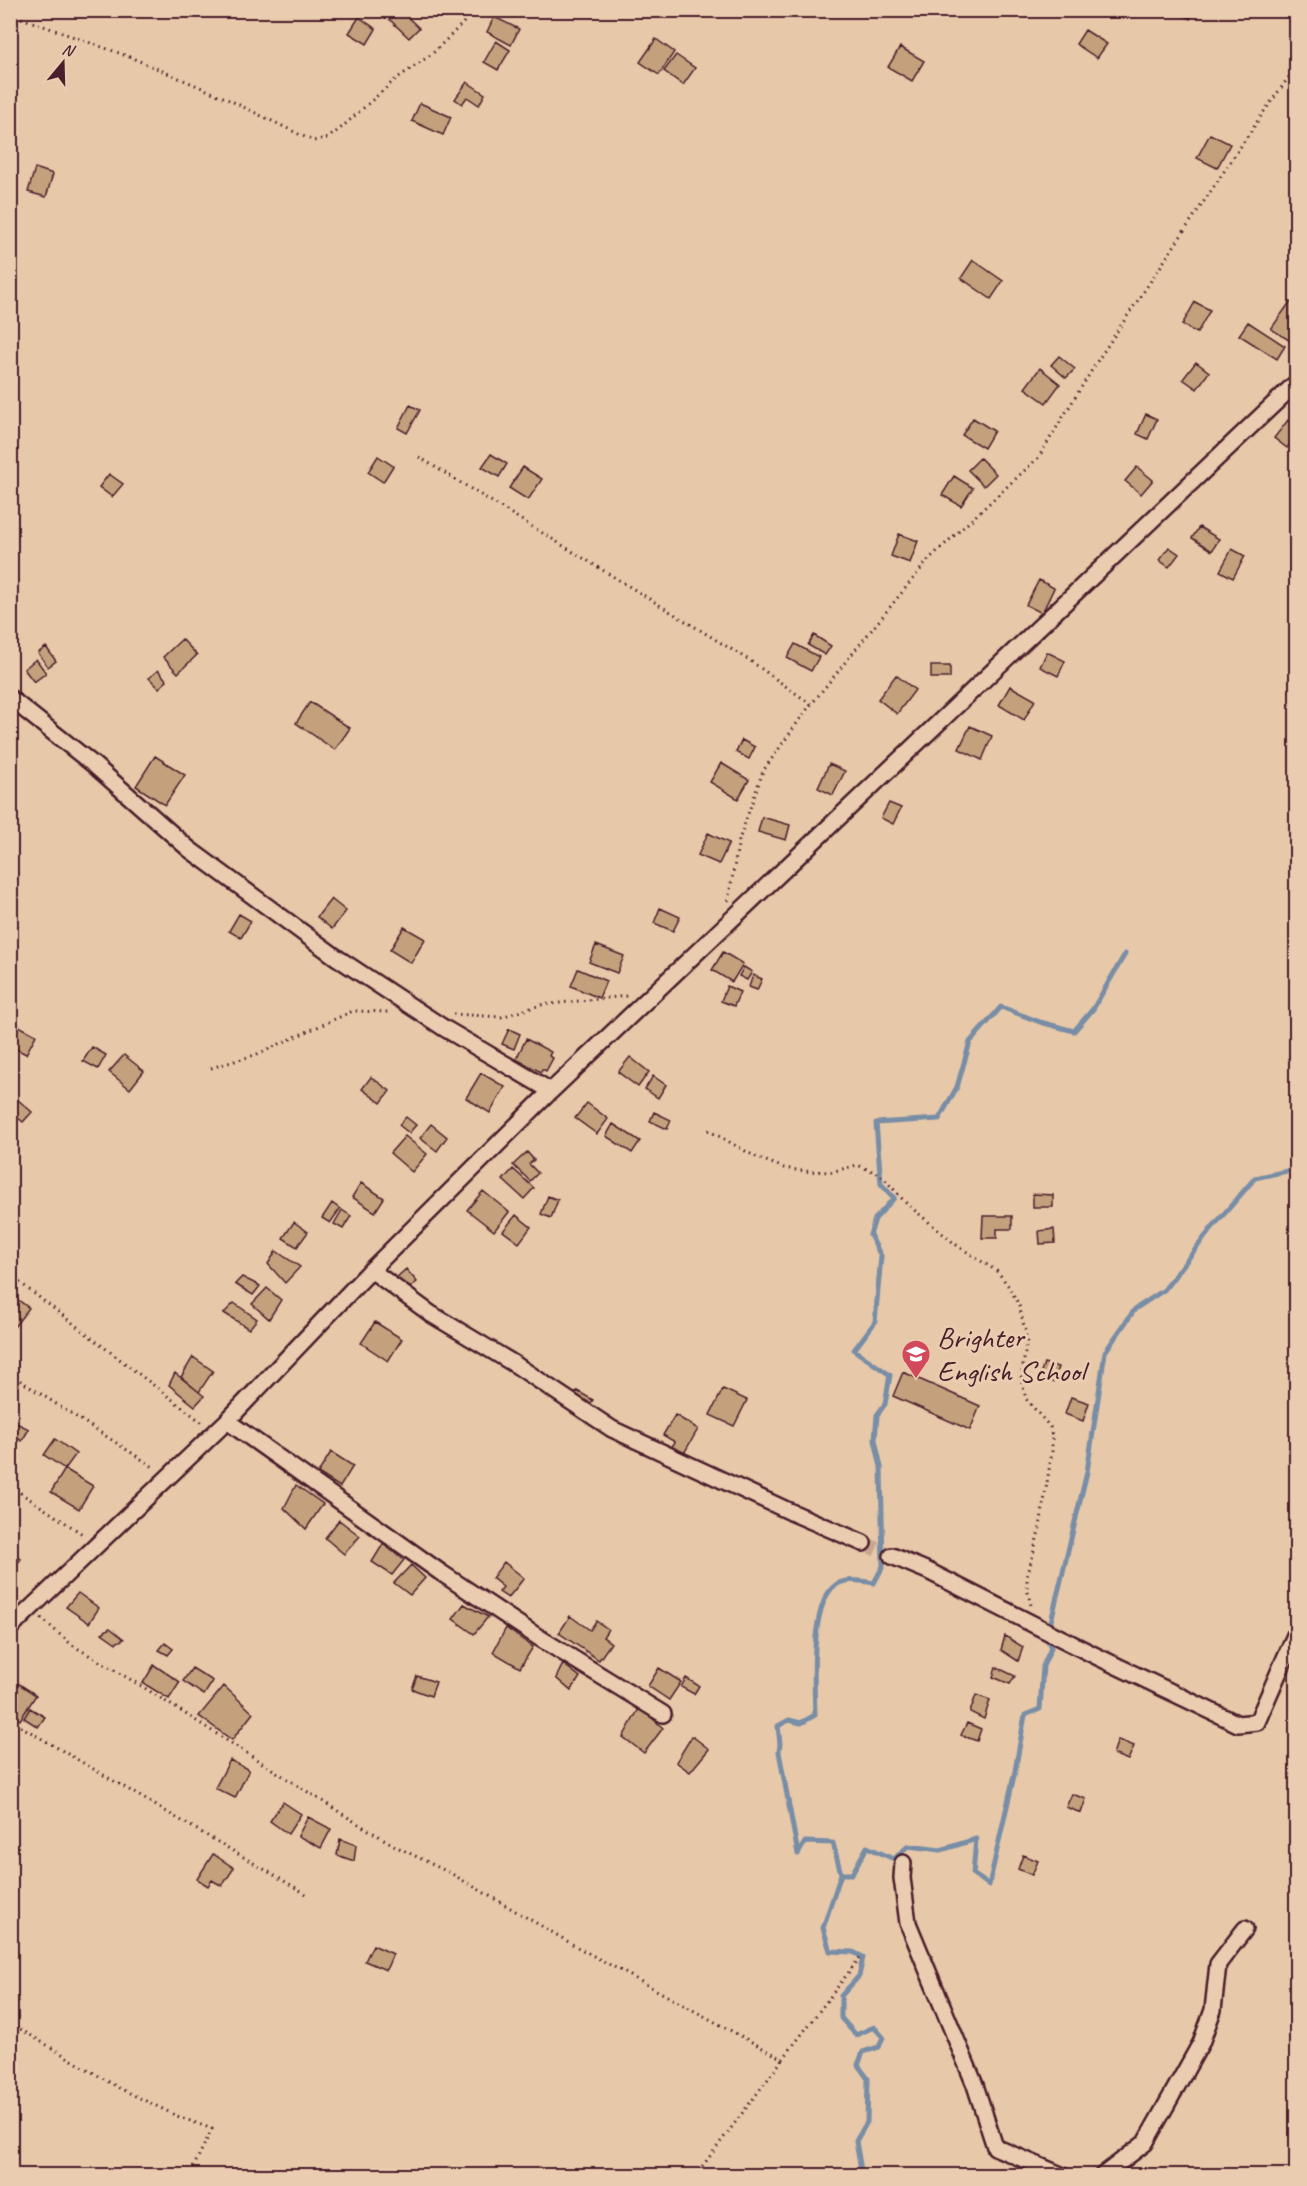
<svg xmlns="http://www.w3.org/2000/svg" width="1307" height="2186" viewBox="0 0 1307 2186" font-family="Caveat,sans-serif">
<style>
.lines{fill:none;stroke-linecap:round;stroke-linejoin:round}
.stream{stroke:#788da6;stroke-width:5}
.building{fill:#c4a07d;stroke:#4a1f2b;stroke-width:1.5}
.street-tunnel{stroke:#c8a690;stroke-width:15;stroke-dasharray:15 8;stroke-linecap:butt}
.street-casing{stroke:#4a1f2b;stroke-width:20}
.path{stroke:#4a1f2b;stroke-width:3;stroke-dasharray:1.5 4.5;stroke-linecap:butt}
.street{stroke:#eaccb0;stroke-width:15}
.labels{text-anchor:middle;stroke-width:6;stroke-linejoin:round;paint-order:stroke}
.poi-label{font-size:30px;fill:#4a1f2b;stroke:#eaccb0;text-anchor:start}
</style>
<rect width="100%" height="100%" fill="#e7c8a9"/>
<filter id="ink" filterUnits="userSpaceOnUse"><feTurbulence type="fractalNoise" baseFrequency=".0167" numOctaves="2"/><feDisplacementMap in="SourceGraphic" scale="12" xChannelSelector="R" yChannelSelector="G"/><feConvolveMatrix kernelMatrix="1 2 1 2 8 2 1 2 1" color-interpolation-filters="sRGB"/></filter>
<g filter="url(#ink)">
<g class="lines">
<!-- stream -->
<path class="stream" d="M841,1874h11l15,-27 27,12 14,-13 33,4 35,-11 -3,35 16,11 26,-114 10,-56 15,-6 3,-43 8,-18 -4,-10 40,-166 18,-120 30,-43 29,-19 47,-61 44,-51 41,-9
M858,2176l3,-5 -5,-30 11,-19 1,-43 -10,-14 5,-13 16,-5 4,-10 -9,-10 -18,8 -15,-17v-22l18,-20 4,-19 -10,-5 -23,-1 -7,-23 18,-54 -8,-31 -28,-1 -7,12 -19,-102 1,-8 -2,-18 11,-6 12,3 14,-8c-1,-31 -5,-106 18,-128 11,-10 28,-6 41,-4l9,-17 -2,-99 -6,-27 2,-25 8,-11 5,-29 -36,-25 21,-28 6,-66 -11,-21 5,-16 19,-21 -13,-14 -5,-61 63,-4 18,-32 13,-45 31,-35 39,15 34,9 19,-22 32,-55"/>
</g>
<!-- building -->
<path class="building" d="M397,10h3l19,18 -10,10 -20,-19z
M1175,10h19l-4,9z
M359,17l17,12 -9,15 -18,-11z
M494,17l25,12 -8,16 -24,-13z
M1085,30l22,14 -10,14 -21,-14z
M656,39l18,13 -15,23 -19,-13z
M496,41l14,9 -12,20 -14,-8z
M900,47l24,14 -12,20 -24,-14z
M676,55l19,13 -12,17 -19,-14z
M467,82l18,12 -6,11 -12,-8 -5,7 -7,-5z
M420,103l31,14 -8,18 -31,-14z
M1210,134l20,10 -13,24 -20,-10z
M35,168l18,6 -7,23 -18,-5z
M973,260l30,21 -12,18 -30,-21z
M1195,302l15,8 -13,23 -15,-8z
M1290,302l6,4v29l-4,7 -21,-13z
M1248,322l37,24 -8,13 -38,-24z
M1059,356l16,13 -9,9 -15,-13z
M1196,362l13,10 -12,17 -14,-10z
M1040,368l20,16 -14,19 -21,-15z
M410,405l10,5 -13,23 -9,-5z
M1146,414l11,5 -9,20 -11,-5z
M973,418l21,13 -10,17 -22,-13z
M1288,420l8,7v9l-9,12 -13,-10z
M491,454l16,10 -8,13 -17,-10z
M378,456l15,10 -10,16 -15,-10z
M980,458l16,16 -12,12 -16,-16z
M523,467l19,12 -14,21 -19,-12z
M1137,467l16,13 -12,14 -16,-13z
M109,474l14,10 -11,13 -13,-10z
M954,476l19,12 -12,18 -19,-11z
M1199,527l20,12 -7,12 -20,-13z
M899,534l19,7 -8,22 -19,-7z
M1169,547l10,7 -10,13 -10,-7z
M1232,549l13,7 -12,22 -13,-7z
M1039,580l15,8 -12,25 -16,-8z
M814,635l17,11 -6,9 -17,-10z
M182,639l15,16 -19,18 -15,-16z
M795,644l24,13 -8,14 -24,-13z
M46,647l10,14 -8,6 -10,-14z
M1047,652l18,9 -7,15 -18,-9z
M36,659l10,14 -12,9 -10,-13z
M931,666h19v12h-19z
M158,670l9,11 -8,7 -10,-10z
M896,675l19,15 -18,24 -19,-15z
M1010,686l25,14 -11,20 -25,-15z
M310,702l40,26 -15,22 -39,-27z
M970,726l22,10 -10,24 -23,-11z
M742,740l13,7 -6,12 -13,-7z
M155,756l30,19 -20,30 -29,-19z
M721,763l28,17 -11,19 -28,-17z
M829,764l16,7 -12,24 -15,-7z
M889,803l12,5 -8,16 -12,-6z
M762,817l28,8 -4,15 -28,-8z
M708,833l21,10 -10,21 -21,-9z
M331,899l15,12 -14,18 -15,-12z
M660,908l20,9 -7,14 -19,-8z
M239,914l12,7 -10,17 -12,-7z
M404,927l21,12 -14,24 -21,-13z
M596,945l28,11 -7,17 -28,-11z
M723,952l20,12 -11,18 -20,-12z
M744,967l8,5 -5,8 -8,-4z
M578,969l28,12 -7,17 -28,-12z
M753,975l9,4 -5,11 -8,-3z
M727,986l13,6 -6,14 -13,-5z
M17,1025l19,10 -10,19 -16,-8v-9z
M509,1029l11,5 -6,15 -12,-5z
M526,1039l25,13 -2,4 4,2 -7,13 -4,-2 -1,3 -25,-13z
M92,1047l14,8 -8,14 -15,-8z
M124,1055l20,16 -14,18 -21,-17z
M630,1057l19,15 -11,15 -20,-15z
M481,1073l24,14 -15,26 -24,-15z
M653,1076l13,9 -8,13 -13,-9z
M371,1077l19,14 -9,12 -19,-14z
M17,1099l15,13 -9,10 -13,-11v-5z
M587,1103l21,16 -11,15 -22,-16z
M654,1112l17,8 -4,9 -17,-8z
M406,1117l10,8 -7,8 -10,-8z
M431,1124l16,13 -10,14 -17,-13z
M613,1124l27,17 -8,12 -26,-17z
M405,1136l22,18 -15,18 -22,-19z
M527,1152l7,8 -5,4 9,9 -8,8 -17,-16z
M513,1169l21,19 -10,11 -21,-19z
M361,1183l23,15 -9,14 -23,-15z
M483,1191l26,21 -15,19 -27,-21z
M1033,1194l20,1v12h-20z
M548,1196l10,4 -7,18 -10,-4z
M332,1203l8,6 -10,14 -8,-5z
M342,1210l9,6 -8,13 -9,-5z
M516,1215l15,12 -12,16 -16,-12z
M983,1216h29v13h-15v9h-15z
M294,1222l14,10 -11,15 -14,-9z
M1054,1229l1,14 -15,1 -1,-13z
M276,1251l24,16 -15,16 -17,-19z
M406,1269l11,13 -10,8 -11,-12z
M242,1277l18,9 -7,9 -18,-11z
M267,1288l14,12 -12,19 -17,-15z
M10,1294l19,14 -19,24z
M234,1303l23,16 -8,10 -25,-16z
M375,1322l27,17 -14,22 -27,-18z
M193,1357l20,14 -14,21 -18,-15z
M1044,1363l14,4 -5,15 -14,-4z
M903,1372l77,34 -10,24 -77,-34z
M175,1373l29,23 -9,10 -26,-21z
M723,1389l24,11 -13,26 -24,-11z
M577,1391l16,9 -5,7 -15,-9z
M1071,1397l18,6 -6,18 -18,-7z
M675,1415l23,14 -15,26 -12,-7 4,-6 -12,-7z
M10,1420l19,9 -7,12 -12,-7z
M55,1439l21,15 -11,15 -21,-14z
M331,1452l22,14 -13,21 -22,-14z
M65,1469l28,17 -14,23 -28,-17z
M296,1485l27,19 -17,25 -22,-21z
M339,1520l21,16 -16,18 -19,-16z
M383,1544l21,16 -12,15 -20,-13z
M10,1551l11,8 -11,14z
M504,1562l20,16 -16,20 -9,-6 4,-5 -11,-9z
M411,1565l14,13 -15,17 -16,-12z
M78,1593l21,15 -10,15 -23,-16z
M464,1604l24,13 -14,17 -21,-15z
M570,1616l20,14 6,-9 12,8 -5,8 8,6 -12,17 -40,-27z
M110,1628l14,11 -8,4 -14,-10z
M506,1628l27,19 -13,21 -27,-16z
M1005,1636l18,11 -5,14 -17,-11z
M165,1643l8,6 -5,6 -9,-5z
M563,1664l17,13 -9,14 -15,-13z
M154,1665l26,17 -11,17 -26,-16z
M996,1667l19,9 -5,8 -17,-7z
M192,1668l21,13 -9,14 -21,-14z
M659,1668l22,14 -12,18 -21,-14z
M417,1676l19,6 -5,14 -19,-7z
M10,1678l26,17 -16,25 -10,-7z
M686,1678l13,8 -5,8 -13,-7z
M224,1686l29,27 -21,27 -33,-24z
M976,1695l14,5 -6,19 -14,-7z
M640,1707l23,21 -19,25 -21,-16z
M30,1708l15,9 -7,10 -14,-9z
M967,1723l14,6 -4,12 -16,-6z
M692,1736l17,13 -19,23 -14,-10z
M1118,1740l16,6 -6,14 -15,-6z
M230,1760l19,10 -14,28 -20,-10z
M1072,1794l14,5 -5,14 -15,-6z
M283,1802l18,12 -13,20 -18,-13z
M308,1817l23,12 -10,19 -23,-12z
M340,1839l16,6 -2,16 -17,-6z
M213,1854l21,14 -12,18 -10,-6 -4,6 -11,-7z
M1023,1855l15,6 -6,14 -14,-6z
M373,1945l20,9 -7,16 -21,-9z"/>
<g class="lines">
<!-- street-tunnel -->
<path class="street-tunnel" d="M863,1543l29,13"/>
<!-- street casing -->
<g class="street-casing">
<path id="street" d="M10,698l84,67 95,84 147,108 108,71 107,63
M371,1270l60,44 85,51 96,64 179,83 72,31
M227,1421l213,151 98,65 125,77
M892,1556l36,15 168,85 142,68 19,-2 39,-89
M10,1628l217,-207 144,-151 180,-179 745,-708
M903,1863l-1,15 6,45 67,162 20,62 68,29
M1102,2176l43,-33 56,-100 12,-33 5,-46 27,-35"/>
</g>
<!-- path -->
<path class="path" d="M10,14l120,43 93,40 90,44 15,-3 13,-10 55,-49 36,-25 44,-44
M419,457l333,205 60,43
M728,901l11,-61 24,-69 42,-59 124,-153 109,-101 60,-98 163,-244 35,-49
M453,1014l48,3 40,-12 86,-9
M211,1068l44,-13 98,-44 36,1
M708,1130l48,27 28,11 19,3 28,1 26,-7 23,9 26,29 49,41 43,28 11,15 10,18 8,34 -6,40 5,20 24,28 2,9v15l-12,76 -13,50v11l4,17
M10,1275l194,149
M10,1374l145,94
M10,1486l74,49
M41,1618l31,27 71,42 209,133 45,27 55,27 127,74 204,111 78,-103
M10,1720l298,175
M10,2023l109,65 58,28 35,13 -23,47
M695,2176l88,-117"/>
<!-- street -->
<use href="#street" class="street"/>
</g>
</g>
<!-- icons -->
<defs>
<g id="school-pin" transform="scale(1.5)"><path d="M0 17L-7.5 6A9.5 9.5 0 1 1 7.5 6Z" fill="#d1495b" stroke="#eaccb0"/><path d="M0-5L7-2L0 1L-7-2ZM-4 1L0 2.5L4 1V4Q0 6-4 4Z" fill="#fff"/></g>
</defs>
<g fill-rule="evenodd">
<use href="#school-pin" x="916" y="1354"/>
</g>
<g class="labels">
<!-- poi labels -->
<g class="poi-label">
<text x="937" y="1347">Brighter<tspan x="937" dy="34">English School</tspan></text>
</g>
</g>
<!-- margin -->
<rect width="1307" height="2186" fill="none" stroke="#eaccb0" stroke-width="36"/>
<rect x="18" y="18" width="1271" height="2150" fill="none" stroke="#4a1f2b" stroke-width="2" filter="url(#ink)"/>
<!-- north arrow -->
<g transform="translate(63 63) rotate(19)" stroke="#eaccb0" stroke-width="4.5" paint-order="stroke">
<path d="M0-4.5L10 22L0 15L-10 22Z" fill="#4a1f2b"/>
<text y="-9" font-size="16" font-weight="bold" text-anchor="middle" fill="#4a1f2b">N</text>
</g>
</svg>
